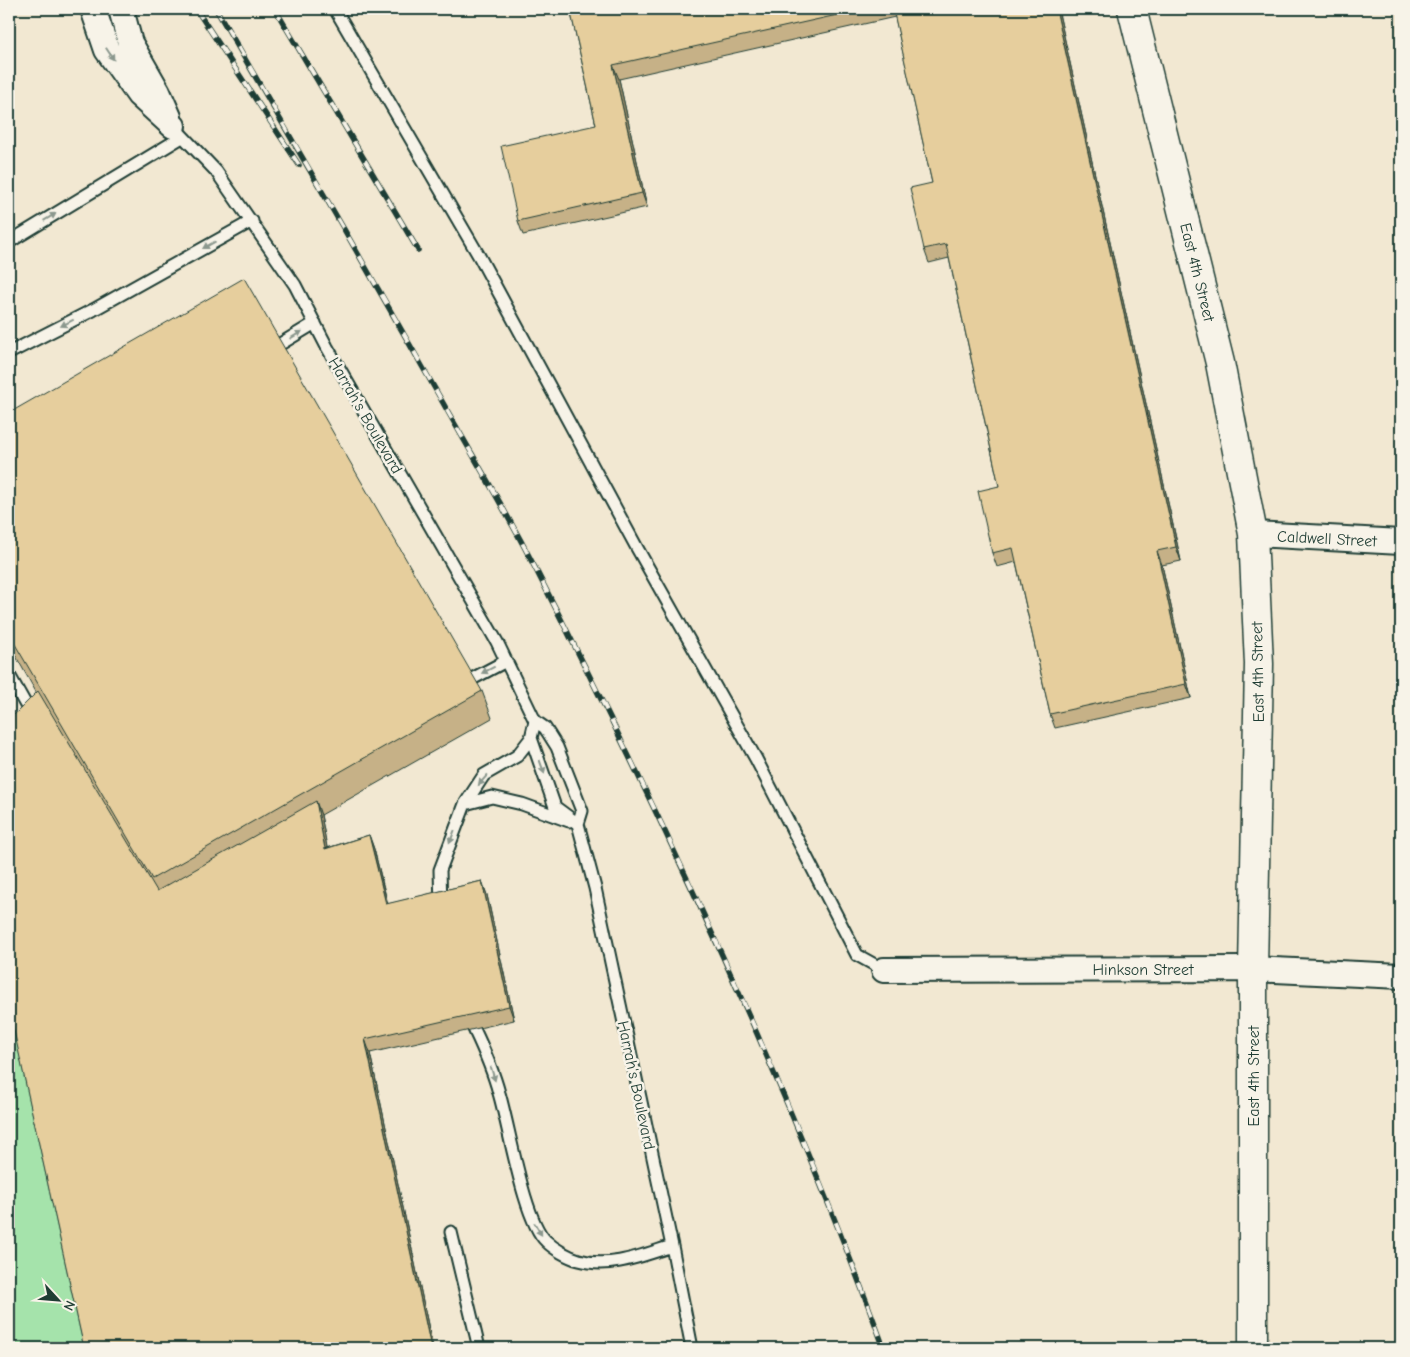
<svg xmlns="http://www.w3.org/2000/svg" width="1410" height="1357" viewBox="0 0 1410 1357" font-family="'Comic Neue',sans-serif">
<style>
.green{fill:#a5e3ab;stroke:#629070}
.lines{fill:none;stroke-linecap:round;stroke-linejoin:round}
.lane-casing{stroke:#1f3d34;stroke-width:15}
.street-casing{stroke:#1f3d34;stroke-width:28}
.primary-casing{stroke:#1f3d34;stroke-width:31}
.lane{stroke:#f7f3e8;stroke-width:11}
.street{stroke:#f7f3e8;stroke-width:24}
.primary{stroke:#f7f3e8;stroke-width:28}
.rail-casing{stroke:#1f3d34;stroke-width:5.5}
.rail{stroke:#f7f3e8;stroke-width:4;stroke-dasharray:11;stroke-linecap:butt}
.wall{fill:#c6b187;stroke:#1f3d34}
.shaded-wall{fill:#a1906e;stroke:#1f3d34}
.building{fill:#e6ce9d;stroke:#1f3d34}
.oneway{fill:#8b988e}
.labels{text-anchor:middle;stroke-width:5;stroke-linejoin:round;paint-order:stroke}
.street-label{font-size:16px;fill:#1f3d34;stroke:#f7f3e8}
</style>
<rect width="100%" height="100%" fill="#f2e8d2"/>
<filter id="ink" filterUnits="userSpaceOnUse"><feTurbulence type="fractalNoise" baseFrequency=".02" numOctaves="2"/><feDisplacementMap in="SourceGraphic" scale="10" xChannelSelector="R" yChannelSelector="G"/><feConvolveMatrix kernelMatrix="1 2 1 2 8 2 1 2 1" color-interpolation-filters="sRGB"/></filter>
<g filter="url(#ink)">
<!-- green -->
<path class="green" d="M9,1007l75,341h-75z"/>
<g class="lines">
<!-- lane casing -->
<g class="lane-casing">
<path id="lane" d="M335,9l144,247 158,292 119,211 101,196 27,15
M173,126l43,45 79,114 32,62 170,295 38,79 10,7 12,19 25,64 -4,13 17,64 77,358 20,102
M9,242l173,-105
M277,346l38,-23
M9,353l84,-43 159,-89
M9,675l23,41
M470,680l36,-19
M535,721l-4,17 24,69 23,17
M465,804l27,-7 30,7 47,17
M441,906l-1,-36 25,-66 19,-29 33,-19 14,-18
M474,1029c10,21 19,41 25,64 10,33 25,128 47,148 8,8 22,16 33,19 31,9 64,-5 93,-14
M451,1232l28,116"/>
</g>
<!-- street casing -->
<g class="street-casing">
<path id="street" d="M93,9l14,41 32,45 34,31
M121,9l9,34 28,49 11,25
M1253,534l148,8
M884,970l369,-1 148,7"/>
</g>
<!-- primary casing -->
<g class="primary-casing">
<path id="primary" d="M1132,9l88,354 33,171 6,130 -6,305v379"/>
</g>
<!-- lane -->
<use href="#lane" class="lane"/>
<!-- street -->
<use href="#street" class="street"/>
<!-- primary -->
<use href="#primary" class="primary"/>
<!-- rail casing -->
<g class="rail-casing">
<path id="rail" d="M196,9l103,156
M216,9c75,128 149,256 222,385 30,54 63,108 92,164 132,257 254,519 354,790
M275,9l143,241"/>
</g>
<!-- rail -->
<use href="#rail" class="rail"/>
</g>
<!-- wall -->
<path class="wall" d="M570,9h488l123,552 -19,4 29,133 -136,30 -5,-14 -34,-152 -19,5 -5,-14 7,-67 -50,-228 -20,5 -5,-14 8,-66 -37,-166 -276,62 28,128 -124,28 -5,-14 78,-96z
M9,413l473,278 10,27 -171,97 6,33 42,-13 5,14 14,55 94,-23 5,14 27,125 -144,33 63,295h-349l-48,-656 -27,-48z"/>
<!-- shaded-wall -->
<path class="shaded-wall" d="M1056,9h2l123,552 -5,-14z
M613,65l6,14 28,128 -5,-14z
M1157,551l5,14 29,133 -5,-14z
M316,801l5,14 9,48 -5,-14z
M369,835l5,14 17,69 -5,-14z
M482,881l5,14 27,125 -5,-14z
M365,1039l5,14 63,295h-2z"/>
<!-- building -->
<path class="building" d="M570,9h294l-251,56 29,128 -124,28 -17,-75 95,-21z
M893,9h163l120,538 -19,4 29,133 -136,30 -37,-166 -21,5 -14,-62 21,-5 -53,-242 -22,5 -14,-61 22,-5z
M244,278l238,413 -330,188 -143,-245v-221z
M38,691l119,200 159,-90 9,48 44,-14 17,69 96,-23 27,125 -144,33 66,309h-347l-75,-340v-288z"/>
<!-- one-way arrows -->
<defs><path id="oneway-solid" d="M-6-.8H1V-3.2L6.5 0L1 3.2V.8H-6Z" transform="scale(1.25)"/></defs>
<g class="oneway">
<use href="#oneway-solid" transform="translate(110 54) rotate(57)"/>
<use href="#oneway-solid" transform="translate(50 217) rotate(-31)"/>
<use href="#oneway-solid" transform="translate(209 245) rotate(151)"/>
<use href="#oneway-solid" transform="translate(67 323) rotate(153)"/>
<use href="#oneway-solid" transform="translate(296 335) rotate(-31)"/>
<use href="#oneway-solid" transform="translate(488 670) rotate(153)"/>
<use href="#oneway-solid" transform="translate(542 767) rotate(70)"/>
<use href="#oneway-solid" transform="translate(483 780) rotate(131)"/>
<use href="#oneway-solid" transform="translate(452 837) rotate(111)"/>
<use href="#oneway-solid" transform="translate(493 1074) rotate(73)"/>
<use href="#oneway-solid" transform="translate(538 1229) rotate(59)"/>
</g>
</g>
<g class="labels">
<!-- street labels -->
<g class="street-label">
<text transform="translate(1198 272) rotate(76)" y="6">East 4th Street</text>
<text transform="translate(366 415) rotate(60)" y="6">Harrah's Boulevard</text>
<text transform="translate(1327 538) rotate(3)" y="6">Caldwell Street</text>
<text transform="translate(1257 672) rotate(-91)" y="6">East 4th Street</text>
<text x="1143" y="975">Hinkson Street</text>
<text transform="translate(1253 1076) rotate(-90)" y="6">East 4th Street</text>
<text transform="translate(637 1085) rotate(78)" y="6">Harrah's Boulevard</text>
</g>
</g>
<!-- margin -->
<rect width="1410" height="1357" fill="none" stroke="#f7f3e8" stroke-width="30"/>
<rect x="15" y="15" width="1380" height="1327" fill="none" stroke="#1f3d34" stroke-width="2" filter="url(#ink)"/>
<!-- north arrow -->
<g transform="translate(58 1300) rotate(116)" stroke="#f7f3e8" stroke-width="4" paint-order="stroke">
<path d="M0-4L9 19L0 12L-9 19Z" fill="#1f3d34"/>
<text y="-8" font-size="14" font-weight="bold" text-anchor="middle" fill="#1f3d34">N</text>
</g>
</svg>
